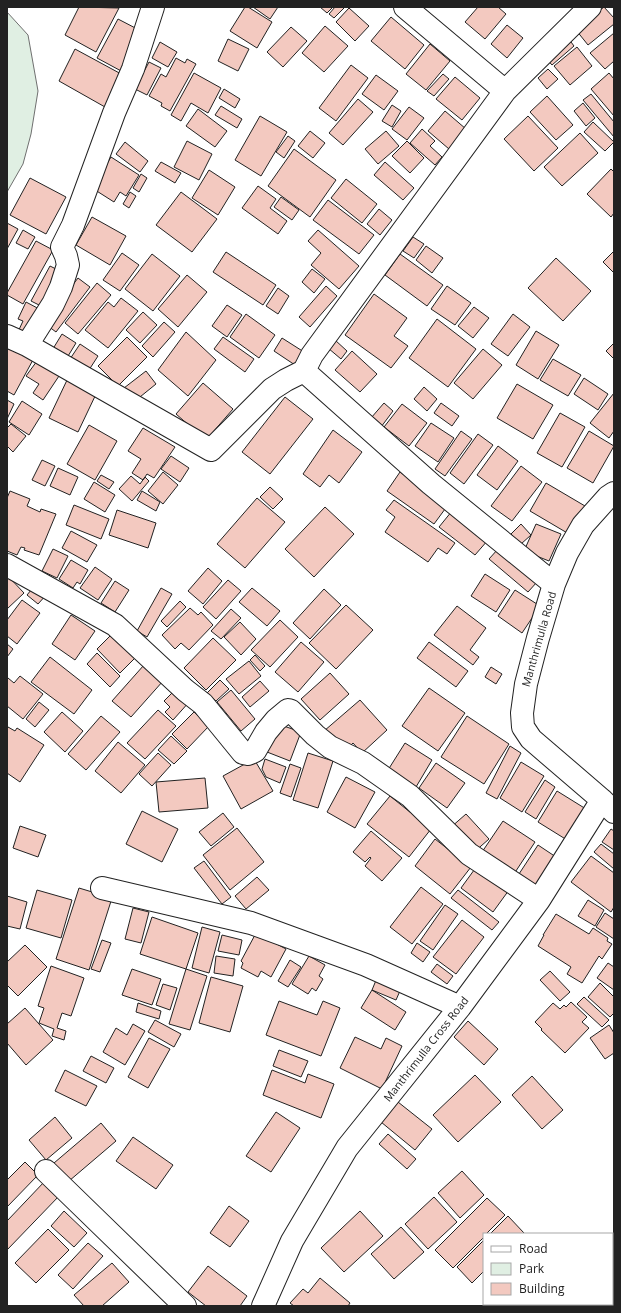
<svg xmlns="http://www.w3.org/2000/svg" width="621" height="1313" viewBox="0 0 621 1313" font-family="'Open Sans',sans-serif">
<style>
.green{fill:#e0efe3;stroke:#6f6f6f}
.building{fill:#f3c9c0;stroke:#222}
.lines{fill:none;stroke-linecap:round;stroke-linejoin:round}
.minor-casing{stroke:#222;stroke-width:24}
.minor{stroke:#fff;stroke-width:22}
.labels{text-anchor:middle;stroke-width:3;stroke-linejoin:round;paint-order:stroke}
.street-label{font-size:11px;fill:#222;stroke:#fff}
</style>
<rect width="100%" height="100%" fill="#fff"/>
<!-- green -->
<path class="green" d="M7,12l21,23 10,56 -7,43 -8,30 -16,28z"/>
<!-- building -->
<path class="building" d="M79,7l40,1 -23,44 -31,-17z
M245,7h3l24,15 -15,26 -27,-17z
M253,7h25l-8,12z
M320,7h13l-6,6z
M335,7h10l-11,11 -5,-4z
M478,7h20l8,7 -21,25 -20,-17z
M604,7l10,11v6l-26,21 -12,-15z
M349,8l20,18 -14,15 -19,-19z
M391,17l33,28 -19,24 -34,-28z
M118,19l25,13 -20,40 -26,-14z
M507,25l16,13 -16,20 -16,-14z
M325,26l23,20 -24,26 -22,-19z
M291,27l16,14 -24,26 -16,-15z
M614,33v28l-9,8 -15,-16z
M568,38l6,8 -22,19 -7,-8z
M228,39l21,10 -11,22 -20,-10z
M160,42l17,10 -9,15 -16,-9z
M430,44l20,17 -24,29 -20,-16z
M577,47l15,19 -22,19 -16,-19z
M75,49l48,26 -18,32 -46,-26z
M176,58l9,5 2,-4 9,5 -26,47 -9,-5 1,-3 -13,-7 12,-22 5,3z
M149,62l12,6 -14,27 -12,-6z
M351,65l17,13 -32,43 -17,-13z
M548,69l10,10 -11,10 -9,-11z
M194,73l27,15 -13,25 -17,-10 -10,18 -10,-6z
M609,73l5,6v37l-23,-27z
M443,74l6,5 -15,17 -7,-5z
M376,75l22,16 -14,19 -22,-16z
M455,77l25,21 -18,22 -26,-21z
M224,89l16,10 -5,9 -16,-10z
M591,94l23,28v15l-31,-37z
M547,96l26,29 -17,15 -26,-28z
M358,99l15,13 -30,33 -14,-12z
M583,103l12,15 -9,8 -12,-15z
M392,105l9,6 -9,16 -10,-6z
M221,106l21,13 -5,9 -22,-13z
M409,107l15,11 -17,22 -15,-11z
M198,109l29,22 -12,16 -29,-21z
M445,111l21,18 -17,20 -21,-18z
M260,116l27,16 -26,44 -26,-16z
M528,116l30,32 -24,23 -30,-32z
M593,122l21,20 -9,9 -21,-19z
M422,129l13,12 -5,5 12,11 -7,8 -25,-22z
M310,131l15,12 -12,15 -15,-12z
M386,131l13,15 -21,18 -13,-15z
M580,133l18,20 -36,33 -18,-19z
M288,136l7,5 -11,17 -8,-6z
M187,141l25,13 -13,26 -25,-13z
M407,141l17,17 -14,15 -18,-17z
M125,142l23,19 -8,11 -24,-18z
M294,149l42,31 -26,37 -42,-31z
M111,157l28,18 -13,21 -6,-4 -6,10 -22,-14z
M161,162l20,11 -6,10 -20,-12z
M385,162l29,26 -11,12 -29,-25z
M611,169l3,3v41l-3,4 -24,-23z
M209,170l26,17 -17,28 -26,-17z
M141,174l6,4 -8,14 -6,-4z
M30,178l36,19 -20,37 -36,-19z
M346,179l31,25 -15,19 -31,-25z
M258,186l18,13 -6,9 17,13 -9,13 -36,-26z
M130,192l6,4 -7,12 -6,-4z
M181,192l36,27 -25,33 -36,-27z
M281,197l18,13 -7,10 -18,-13z
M328,200l46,35 -15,19 -46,-34z
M379,209l13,11 -12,15 -13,-11z
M92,217l34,19 -16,29 -34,-20z
M7,223l11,6 -11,20z
M23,230l12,7 -7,12 -12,-6z
M318,230l41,36 -20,23 -28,-24 10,-12 -13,-12z
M413,237l11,7 -10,14 -11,-7z
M36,241l17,9 -30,54 -16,-9v-2z
M426,246l17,12 -11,15 -16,-13z
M614,251v22l-11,-11z
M226,252l50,33 -13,20 -50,-33z
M122,253l17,12 -19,26 -17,-11z
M152,254l28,22 -27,35 -28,-22z
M400,254l43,31 -16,21 -42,-31z
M556,258l35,33 -28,30 -35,-33z
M50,266l14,7 -19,35 -14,-7z
M312,269l13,10 -11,14 -12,-11z
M187,275l20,17 -29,35 -20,-18z
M78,278l12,9 -34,45 -12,-9z
M97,283l14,12 -33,39 -13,-11z
M326,286l11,10 -27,31 -11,-10z
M447,286l24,17 -16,22 -24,-16z
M278,288l11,8 -11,18 -12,-8z
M374,294l33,24 -13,18 14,10 -17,22 -46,-33z
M121,298l17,13 -30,37 -23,-18 23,-28 6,5z
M26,302l17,9 -15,29 -11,-6 6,-13 -5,-2z
M227,305l15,10 -15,22 -15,-11z
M474,307l15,11 -16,20 -15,-12z
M143,312l14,13 -17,18 -14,-13z
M246,314l29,21 -16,23 -29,-21z
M513,314l17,13 -22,29 -17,-12z
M437,319l39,30 -28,38 -39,-29z
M164,322l11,10 -22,25 -11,-11z
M536,331l23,14 -21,34 -22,-14z
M186,332l30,28 -28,36 -30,-26z
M62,334l14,9 -11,18 -14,-9z
M127,337l20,20 -29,29 -20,-20z
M223,337l31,22 -9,13 -31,-23z
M282,338l22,14 -9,13 -21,-14z
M335,340l12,11 -6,8 -13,-11z
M614,343v16l-8,-8z
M7,344l27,14 -20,37 -7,-4z
M80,344l18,12 -11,17 -19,-11z
M483,349l19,16 -29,34 -19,-16z
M352,351l25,23 -17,18 -25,-22z
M553,359l28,16 -13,21 -28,-16z
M37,361l24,12 -18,27 -10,-7 6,-9 -13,-8z
M146,371l10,13 -21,17 -11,-13z
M68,378l29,14 -19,40 -29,-14z
M584,378l24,16 -10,16 -24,-16z
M203,383l30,26 -27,31 -30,-26z
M517,384l36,21 -20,34 -36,-21z
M424,387l13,12 -10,12 -13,-12z
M614,393v38l-5,7 -19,-15z
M285,397l28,22 -43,55 -28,-22z
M7,400l7,4 -7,15z
M22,401l20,13 -13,21 -20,-13z
M384,403l9,8 -12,16 -10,-9z
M441,403l18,13 -7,10 -18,-13z
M402,404l25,19 -18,23 -25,-19z
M560,413l25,14 -23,40 -25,-14z
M431,423l23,15 -16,24 -23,-16z
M11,424l15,12 -13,16 -6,-6v-18z
M89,425l28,16 -22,39 -28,-16z
M143,428l32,19 -21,31 -7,-4 -4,6 -11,-7 9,-14 -13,-8z
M333,430l29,22 -23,31 -10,-8 -9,12 -17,-13z
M461,431l11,8 -27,37 -10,-7z
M589,431l25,15 -21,37 -26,-15z
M478,434l15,11 -29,39 -14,-11z
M498,446l20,15 -21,29 -20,-15z
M171,456l18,12 -9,14 -19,-13z
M42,460l13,6 -10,20 -13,-6z
M521,466l21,16 -30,39 -21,-15z
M58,468l20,9 -8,18 -20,-9z
M163,472l15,13 -15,19 -15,-13z
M400,472l48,33 -14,19 -47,-33z
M101,475l13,7 -5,7 -12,-8z
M131,476l9,8 5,-7 4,4 -17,20 -13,-12z
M94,482l21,13 -10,17 -21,-13z
M546,483l39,23 -16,28 -39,-23z
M270,487l13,12 -10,10 -13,-12z
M10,491l20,8 -3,7 13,6 1,-3 15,5 -17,41 -15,-5 1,-2 -4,-1 -4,8 -10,-4v-53z
M142,491l18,11 -4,9 -19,-11z
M257,498l28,24 -40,46 -28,-24z
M394,500l61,43 -8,11 -9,-6 -10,14 -43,-30 10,-15 -9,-7z
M74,505l35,14 -8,20 -35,-14z
M325,507l29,27 -40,43 -29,-28z
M117,510l39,13 -8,25 -39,-13z
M452,511l36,29 -13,15 -36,-28z
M521,524l10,11 -10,9 -10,-10z
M536,524l25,10 -12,27 -25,-10z
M71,531l26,14 -10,17 -25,-14z
M53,549l15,7 -11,22 -15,-7z
M498,549l39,33 -9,10 -39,-33z
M71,560l17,10 -8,14 -3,-2 -4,6 -14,-9z
M95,567l17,12 -14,21 -18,-12z
M208,568l14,13 -19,23 -15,-13z
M485,574l25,16 -14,22 -25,-16z
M7,575l17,18 -17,16z
M228,580l13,11 -25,28 -13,-12z
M115,581l14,9 -14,22 -14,-9z
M36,584l11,10 -9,10 -11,-9z
M161,588l11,6 -25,43 -10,-6z
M252,588l28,23 -13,15 -28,-24z
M324,589l17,16 -31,34 -17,-16z
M515,590l25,16 -18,27 -24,-17z
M22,600l18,13 -23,31 -10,-8v-16z
M180,601l6,6 -19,20 -6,-6z
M346,605l27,25 -37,39 -27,-26z
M457,606l29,22 -16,22 9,7 -6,8 -39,-30z
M190,608l8,7 3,-3 12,13 -24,25 -8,-7 -6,6 -13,-14z
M231,609l10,9 -20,21 -10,-8z
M71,615l24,16 -20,29 -23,-16z
M280,620l18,17 -28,30 -19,-17z
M240,622l16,17 -15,16 -17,-18z
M115,631l23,24 -18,18 -23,-24z
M213,638l23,22 -30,30 -22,-22z
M301,642l23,20 -26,30 -23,-20z
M429,642l39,29 -12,16 -39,-29z
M7,644l6,5 -6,8z
M97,653l23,23 -10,11 -23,-23z
M255,655l10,11 -5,5 -10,-11z
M50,657l42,33 -18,24 -43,-32z
M249,661l12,15 -22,18 -13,-15z
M144,665l19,16 -32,36 -19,-16z
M491,667l11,7 -6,10 -11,-7z
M330,673l19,21 -29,26 -19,-21z
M20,676l23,18 -20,25 -16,-13v-26l1,-2 6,5z
M220,680l9,9 -13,12 -9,-8z
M260,681l9,10 -19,16 -8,-10z
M177,688l13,13 -17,19 -8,-8 5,-5 -6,-6z
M429,688l36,25 -27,38 -36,-25z
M231,690l24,29 -14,12 -24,-29z
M360,700l27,30 -25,23 -9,-10 -3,3 -26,-15z
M39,702l10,8 -14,17 -9,-8z
M158,710l18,16 -31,33 -18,-16z
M62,712l21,19 -18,21 -21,-20z
M194,712l15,14 -22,23 -15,-15z
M101,716l19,16 -34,38 -18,-16z
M467,716l42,28 -25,40 -43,-27z
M278,724l23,8 -11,29 -23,-9z
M8,727l7,4 2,-3 27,17 -24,37 -13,-9v-44z
M171,736l16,15 -13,13 -16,-14z
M118,742l27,23 -24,28 -26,-22z
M405,743l27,17 -16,27 -28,-17z
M510,746l11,7 -24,46 -11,-6z
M158,753l13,12 -19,21 -13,-12z
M308,753l25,8 -15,47 -25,-8z
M254,759l19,32 -32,18 -18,-33z
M265,759l21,8 -6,16 -14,-6 -4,-8z
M521,762l23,14 -22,36 -22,-14z
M436,763l29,20 -18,25 -28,-20z
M290,764l11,4 -10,29 -11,-4z
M346,777l29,15 -20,36 -28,-16z
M205,778l3,30 -49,4 -3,-30z
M545,780l10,7 -19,32 -11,-7z
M557,791l29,18 -19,31 -29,-18z
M390,796l41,33 -22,28 -42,-33z
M142,811l36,18 -16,33 -36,-18z
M223,813l11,14 -23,19 -12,-14z
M466,814l23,25 -16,14 -23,-25z
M503,821l32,21 -23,35 -32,-22z
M20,826l26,9 -8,22 -25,-9z
M237,828l27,34 -34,28 -27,-35z
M611,829l3,2v19l-12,-8z
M371,831l31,27 -20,23 -17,-15 6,-8 -1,-1 -5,5 -12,-10z
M435,839l36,28 -21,27 -35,-28z
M601,844l13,10v15l-20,-17z
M538,845l18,12 -21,31 -18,-11z
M591,856l23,17v34l-3,5 -40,-30z
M204,861l27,36 -9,7 -28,-36z
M477,866l32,24 -16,22 -32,-24z
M257,877l12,13 -23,19 -11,-13z
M421,887l22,17 -31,40 -22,-17z
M79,888l33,10 -23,72 -33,-11z
M37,890l35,10 -11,38 -35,-10z
M458,890l41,32 -7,8 -41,-32z
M7,896l20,6 -7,27 -13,-3z
M588,900l16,10 -9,16 -17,-10z
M445,905l13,9 -25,36 -13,-9z
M133,908l16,4 -8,31 -16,-4z
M605,913l9,6v20l-18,-12z
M556,914l33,20 4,-6 15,10 -1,3 5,3 -10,15 -3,-3 -17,27 -15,-9 4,-7 -33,-21 6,-11h-1z
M152,917l46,16 -12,36 -46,-15z
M462,920l22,17 -28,37 -23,-17z
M202,927l18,5 -11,41 -17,-5z
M256,933l30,16 -15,28 -10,-6 -3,6 -17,-9 2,-5 -2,-2z
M222,935l20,5 -3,15 -21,-4z
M102,940l9,3 -11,29 -9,-3z
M417,943l13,9 -7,10 -12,-9z
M25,945l22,22 -29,29 -11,-11v-23z
M216,956l19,3 -2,17 -19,-3z
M309,956l16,9 -6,11 4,3 -7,12 -4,-3 -4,6 -16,-10z
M290,960l11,7 -13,20 -10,-6z
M608,963l6,4v23l-17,-12z
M437,964l16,12 -6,8 -16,-12z
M51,966l33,12 -13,38 -9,-3 -5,15 9,3 -2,9 -12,-4 2,-7 -15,-6 5,-15 -6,-2z
M132,969l29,10 -9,26 -30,-10z
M186,969l21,7 -17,54 -21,-6z
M550,971l20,21 -10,9 -20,-21z
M379,973l24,11 -7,16 -24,-10z
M211,977l32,9 -13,46 -31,-9z
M600,983l14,14v16l-4,4 -22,-20z
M163,984l14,4 -7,22 -14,-5z
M372,990l34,22 -11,18 -34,-22z
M584,997l25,23 -7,7 -25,-23z
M279,1001l38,14 6,-14 17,7 -19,48 -55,-21z
M571,1002l16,15 -5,5 7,6 -24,25 -24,-23 1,-1 -7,-7 18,-19 7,6 4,-4 2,2z
M138,1003l23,8 -2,8 -23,-7z
M25,1008l28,32 -27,25 -19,-22v-19z
M155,1020l26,14 -7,13 -26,-15z
M468,1021l30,28 -14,16 -30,-28z
M133,1024l12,7 -20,34 -22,-13 13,-24 11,7z
M609,1025l5,8v20l-9,6 -15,-21z
M355,1037l26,12 5,-11 16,8 -20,43 -42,-21z
M149,1038l21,11 -22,39 -20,-11z
M279,1050l29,11 -7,16 -28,-11z
M91,1056l23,12 -8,15 -23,-12z
M65,1070l32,16 -11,20 -31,-15z
M272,1070l33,13 3,-9 26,10 -13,34 -58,-23z
M475,1075l26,27 -43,40 -25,-27z
M532,1076l31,34 -21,19 -30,-34z
M398,1102l34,27 -17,21 -34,-28z
M276,1112l24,16 -29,44 -25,-16z
M55,1117l17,21 -26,22 -17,-20z
M101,1123l15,18 -47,40 -15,-18z
M388,1134l28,25 -9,10 -28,-25z
M133,1137l40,28 -17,24 -40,-28z
M25,1162l13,13 -31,32v-27z
M462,1171l22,24 -24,23 -22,-25z
M45,1181l15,14 -53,55v-29z
M434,1197l23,25 -29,27 -23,-25z
M487,1198l18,17 -19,19h-2v3l-31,31 -18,-18z
M229,1206l20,15 -19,26 -20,-14z
M64,1211l23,22 -13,14 -23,-21z
M360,1211l23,25 -39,36 -23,-24z
M508,1216l16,17 -2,1h-32z
M401,1227l23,25 -30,27 -23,-25z
M48,1229l21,21 -33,33 -21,-20z
M484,1240v31l-12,12 -15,-16z
M88,1243l15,13 -30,33 -15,-14z
M614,1247v43l-2,-2v-39z
M112,1263l17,19 -27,24h-18l-10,-11z
M208,1266l39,30 -7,10h-34l-18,-14z
M320,1278l30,25 -2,3h-54l-4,-3 13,-14 5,4z"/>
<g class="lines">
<!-- minor casing -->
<g class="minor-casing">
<path id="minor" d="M405,7l100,84
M7,336l20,9 26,-41 8,-17 7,-22 -2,-9 -4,-9 11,-22 41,-112 19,-44 20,-62
M27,345l184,105 61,-61 14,-9 18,-9
M614,493l-6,4 -25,28 -16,28 -13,31 -16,54 -12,46 -4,29 1,14 8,12 71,61 12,12
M7,565l108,60 70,65 18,14 40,49 5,1 7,-3 11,-19 10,-12 12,-10 3,1 24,24 15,12 33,16 47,33 59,58 70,46
M554,584l-123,-100 -127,-113 8,-16 193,-264 85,-84
M102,888l149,35 115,42 94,42
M46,1171l139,135
M263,1306l29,-65 55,-93 113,-141 79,-107 63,-100"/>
</g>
<!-- minor -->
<use href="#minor" class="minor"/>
</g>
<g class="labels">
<!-- street labels -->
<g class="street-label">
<text transform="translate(539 639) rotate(-74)" y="4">Manthrimulla Road</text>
<text transform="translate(426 1049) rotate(-52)" y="4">Manthrimulla Cross Road</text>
</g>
</g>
<!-- border -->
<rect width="621" height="1313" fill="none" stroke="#222222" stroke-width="16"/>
<!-- legend -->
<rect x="483" y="1233" width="130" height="72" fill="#ffffff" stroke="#a7a7a7"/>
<rect x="491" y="1246" width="20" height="6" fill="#ffffff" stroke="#a7a7a7"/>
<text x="519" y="1253" font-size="12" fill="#222222">Road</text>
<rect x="491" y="1263" width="20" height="12" fill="#e0efe3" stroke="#a7a7a7"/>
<text x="519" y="1273" font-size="12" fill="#222222">Park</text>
<rect x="491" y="1283" width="20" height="12" fill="#f3c9c0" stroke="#a7a7a7"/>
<text x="519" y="1293" font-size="12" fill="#222222">Building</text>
</svg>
